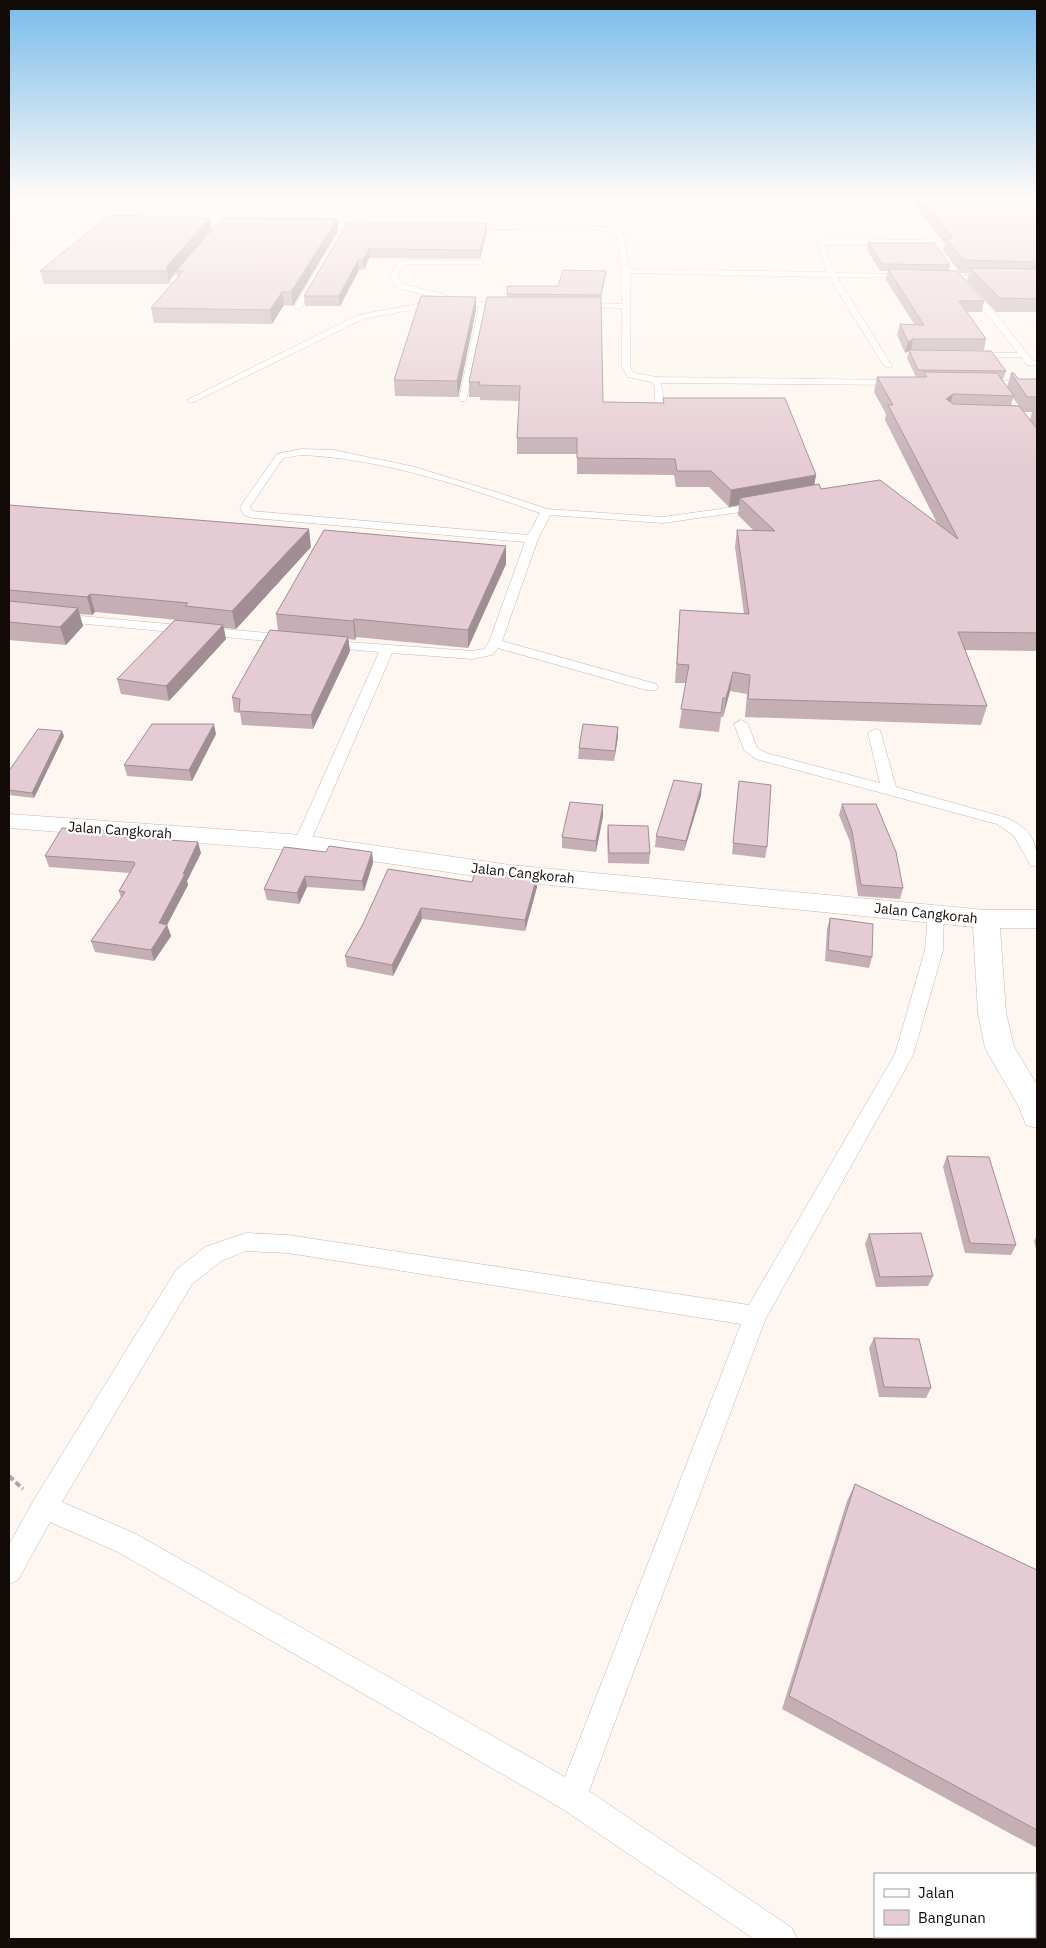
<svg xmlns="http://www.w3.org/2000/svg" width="1046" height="1948" viewBox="0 0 1046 1948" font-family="'IBM Plex Sans',sans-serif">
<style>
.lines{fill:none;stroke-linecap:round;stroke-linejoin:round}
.service-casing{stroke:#cbb7a9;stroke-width:1}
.minor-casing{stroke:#cbb7a9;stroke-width:1}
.path{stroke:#aea6a1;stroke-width:4;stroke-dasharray:6 3;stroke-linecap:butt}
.service{fill:#fff;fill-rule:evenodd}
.minor{fill:#fff;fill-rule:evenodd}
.wall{fill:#c5afb5;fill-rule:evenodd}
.shaded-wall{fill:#a08e94}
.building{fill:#e5cbd3;stroke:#a08e94}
.labels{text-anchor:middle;stroke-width:4.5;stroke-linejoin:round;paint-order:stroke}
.street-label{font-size:14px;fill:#110a06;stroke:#fff}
</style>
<rect width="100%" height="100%" fill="#fef6f0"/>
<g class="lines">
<!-- service casing -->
<g class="service-casing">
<path id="service" d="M903,200l39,1 -2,3h-33l42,57v2h-4l-15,-19h-107l12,29 76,1 4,2 -4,2 -74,-1 55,89 -1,2 -7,-2 -55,-89 -199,-4v94l4,6 22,4 243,3 3,1v4l-241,-2 4,26 -5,3 -5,-3v-22l-3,-5 -24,-5 -6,-10v-59l-44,-1 -4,-2 4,-2 44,1v-33l-5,-37 -17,-4 -137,-1 -3,-2 3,-2 147,2 13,6 6,36 198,3 -10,-30 12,-3 99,1 -28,-38z
M313,224h56l3,2 -3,2h-21l-46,79 -4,2 -4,-2 48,-79 -31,-1 -1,-1z
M191,257l5,1 -19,26h-6v-4z
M409,260l74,1v2l-2,1h-72l-8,4 -3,10 5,6 65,17 42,2 4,2 -4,2 -23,-1 -21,95h-6l-1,-2 20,-93 -11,-1 -71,-17 -7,-10c3,-11 8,-15 19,-18z
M936,275l101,1v4l-98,-1h-3z
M965,287h6l30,33 31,40 5,1v4h-10l-6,-8h-54l-1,-2 4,-2h48l-23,-29 -30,-33z
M440,300h3v4l-80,15 -169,83 -3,1 -4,-3 171,-85z
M980,380l57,1v6l-60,-2v-4z
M302,449l31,1 78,16 82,25 54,18 116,8 99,-14 5,3 -5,3 -99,14 -113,-8 -12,24 -36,102 154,43 2,3 -2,3h-10l-148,-42 -6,7 -20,4 -80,-6 -82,190 -3,3h-10l-3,-3 85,-191 -54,-5 -4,-1 -2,-3 2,-3 151,11 12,-2 5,-7 36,-100 -272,-24 -9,-3 -4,-8 37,-53zM302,455c82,4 161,31 238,58l-12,22 -276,-24 -2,-4 33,-49z
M59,614l230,21 6,4 -6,4 -234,-22 -2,-3 2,-3z
M741,720l7,4 9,24 9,5 114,30 -12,-50 7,-4 5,1 16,57 111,31c25,13 30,22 30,49l-6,-1 -17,-30 -17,-12 -241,-65 -12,-9 -10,-26z
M936,908l6,2 2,4 -1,36 -30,105 -148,265 -176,471 203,137 5,11h-43l-193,-131 -443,-256 -68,-30 -32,58 -9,4v-39l26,-47 141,-228 29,-23 41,-14 42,2 461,70 146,-251 30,-104 3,-36 2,-4zM246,1251l42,2 453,71 -176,453 -429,-243 -74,-32 130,-218 29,-23z"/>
</g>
<!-- minor casing -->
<g class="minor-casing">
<path id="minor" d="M9,814l293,21 208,30 476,45h51v18h-37l6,85 8,34 23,38v43l-11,-3 -7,-18 -34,-59 -7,-35 -5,-86 -463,-46 -208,-30 -293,-23z"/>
</g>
<!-- path -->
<path class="path" d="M9,1476l14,13"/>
<!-- service -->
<use href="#service" class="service"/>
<!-- minor -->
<use href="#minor" class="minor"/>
</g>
<!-- wall -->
<path class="wall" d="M916,199h121v113h-41l-29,-31 2,-8h-9l-17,-23 2,-6 -30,-38z
M337,219l1,12 -45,75 -9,-1 -12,19 -118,-1 -3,-15 27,-30 -2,-7 24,-27 -30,35 -1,5h-125l-4,-13 172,-41z
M348,222l139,1v9l-7,27 -111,-1 -5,12h-5l-19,36h-35l-1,-10z
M868,243l82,22 -1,5 35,31 -2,11h-15l19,27 -2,11h-56l78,21 -3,8h-2l6,8 4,-14 7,6h19v272l-72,-1 22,56 -6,19 -236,-8 2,-23 -17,-3 -7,26h-2l-2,15 -40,-4 7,-45h-11l5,-73 64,4 -9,-67 2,-17 17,1 -16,-16 1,-10 -10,2 -20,-20h-33l-2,-12 -97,-1v-20h-60v-16l2,-37 -39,-1v-3h-11v-15l38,-85v-11h51l48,-15 -1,7 -4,21 2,103 60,1v-5l153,77 -2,10 7,4 116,34 -52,-103 1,-6 -12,-22 3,-15h39l-9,-19 2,-7 -4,2 -8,-18 3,-11h14l-28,-44 2,-9h-8l-13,-21zM1013,398l6,8 -8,-1zM1024,412h8l-2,8z
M476,297v13l-18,87 -63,-1 -1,-16z
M9,505l302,42 -75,82 -12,-1 2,11 -57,62 -48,-7 -4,-15 71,-58 -93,-9 -3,3 -13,-1 4,12 -17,19 -57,-5z
M506,564l-38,84 -112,-11 -1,3 -7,-1 2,12 -37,78 -71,-4 -2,-12 -6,-1 -2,-15 46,-66 -2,-17z
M618,727v10l-4,24 -36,-2 1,-11z
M216,734l-24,47 -65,-5 -3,-11z
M64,736l-30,62 -25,-3v-24z
M739,781l28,66 -2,11 -33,-4z
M701,795l-17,56 -29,-4 1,-11z
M842,804l61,84 -3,11 -42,-3 -8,-54 -11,-27z
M603,805v11l-7,36 -34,-4v-11z
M608,825l42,28 -1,11 -41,-1 -1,-27z
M125,832l1,5 75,16 -14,28 1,4 -21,40 4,11 -17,25 -59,-9 -4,-11 30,-43 -2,-7 11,-18 -81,-6 -4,-11z
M326,852h46l1,11 -9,28 -57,-4 -8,17 -32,-4 -3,-11z
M472,882l65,5 -12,44 -103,-12 -29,57 -46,-9 -2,-11 18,-32z
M830,918l42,39 -3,11 -44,-7 2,-32z
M947,1156l69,89 -5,10 -46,-2 -22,-86z
M869,1234l64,42 -5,10 -52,1 -11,-43z
M1037,1235v18l-3,-12z
M874,1338l57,50 -5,10 -47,-1 -10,-49z
M855,1484l182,86v278l-255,-139 65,-208z"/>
<!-- shaded-wall -->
<path class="shaded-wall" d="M210,218l2,12 -42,49 -1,5 -2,-13v-5z
M337,219l1,12 -45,75 -2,-14z
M487,223v9l-7,27v-9z
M369,249v9l-5,12 -1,-10z
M358,260l1,10 -19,36 -1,-10z
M282,292l2,13 -12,19 -2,-14z
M476,297v13l-18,87 -1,-16z
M913,339l-2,11h-2v1l-4,2 3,-11z
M953,394l-4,15 -3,-10z
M816,475l-3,16 -73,7 -1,7 -10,2 2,-17z
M309,529l2,18 -75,82 -4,-18z
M506,546v18l-38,84v-18z
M90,594l5,18 -3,3 -5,-18z
M78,608l5,18 -17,19 -6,-18z
M354,619l2,18 -1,3 -2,-19z
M223,625l3,14 -57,62 -3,-15z
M348,637l2,14 -37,78 -2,-14z
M733,672l-3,19 -7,26 3,-19z
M214,724l2,10 -24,47 -3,-11z
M618,727v10l-4,24 1,-10z
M62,731l2,5 -30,62 -2,-5z
M702,784l-1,11 -17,56 2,-10z
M603,805v11l-7,36v-11z
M198,842l3,11 -14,28 1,4 -21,40 4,11 -17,25 -3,-11 8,-27z
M372,852l1,11 -9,28 -2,-10z
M305,876l2,11 -8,17 -2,-11z
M537,876v11l-12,44v-11z
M421,908l1,11 -29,57 -1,-11z"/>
<!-- building -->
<path class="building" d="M921,199h116v63l-74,-2 -17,-22h7z
M109,215l101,3 -43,48v5h-127z
M222,218l115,1 -46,73h-9l-12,18 -119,-2 32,-37h-7z
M348,222l139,1 -7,27 -111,-1 -6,11h-5l-19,36h-35z
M868,243h66l16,22 -68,-1z
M970,268l67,1v30l-37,-1z
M888,269l69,2 27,30h-25l27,38h-73l-5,3 -8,-18 24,1z
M563,270l43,1 -5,24 -94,-1v-8h51z
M421,296l55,1 -19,84 -63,-1z
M487,297h114l2,105 61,1 -1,-5h122l31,77 -85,15 -20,-19h-34l-2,-12 -98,-1v-20h-60l3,-52 -41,-1 1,-3h-11z
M909,350l82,1 15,20 -88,-1z
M924,372l73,1 17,23 -61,-2 -7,5 7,5 66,2 18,23v204l-79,-1 29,74 -239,-7 2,-24 -17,-3 -7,26h-3l-2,15 -40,-4 8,-44 -12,-1 3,-54 69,4 -12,-84 38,1 -35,-33 79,-14 2,5 59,-9 78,59 -70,-134h5l-16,-28h50z
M1011,373h3l4,6h19v18h-10z
M9,505l300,24 -77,82 -47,-5 3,-3 -98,-9 -3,3 -78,-7z
M324,530l182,16 -38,84 -114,-11 -1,2 -77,-7z
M9,601l69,7 -18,19 -51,-5z
M175,620l48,5 -57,61 -49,-7z
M270,630l78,7 -37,78 -72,-4 1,-12 -8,-2z
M152,724h62l-25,46 -65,-5z
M583,724l35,3 -3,24 -36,-3z
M38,729l24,2 -30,62 -23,-3v-19z
M674,780l28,4 -16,57 -30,-5z
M739,781l32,4 -4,62 -34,-4z
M570,802l33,3 -7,36 -34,-4z
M842,804h34l20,48 7,36 -42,-3 -9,-54z
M608,825l40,1 2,27h-41z
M62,828l63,4 -2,5 75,5 -15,32h2l-26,49 8,2 -16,25 -60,-9 34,-49 -6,-1 16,-27 -1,-2 -89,-6z
M329,846l43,6 -10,29 -57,-5 -8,17 -33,-4 20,-42 42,5z
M388,869l84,13 4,-13 61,7 -12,44 -104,-12 -29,57 -47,-9 18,-32z
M830,918l43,6 -1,33 -44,-7z
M947,1156l42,1 27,88 -46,-2z
M921,1233l12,43 -53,1 -11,-43z
M874,1338l45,1 12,49 -47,-1z
M855,1484l182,86v260l-248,-134z"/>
<!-- sky -->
<linearGradient id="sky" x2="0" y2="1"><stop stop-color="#78bbea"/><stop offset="0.42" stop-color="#fffbf8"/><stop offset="1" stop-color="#fffbf8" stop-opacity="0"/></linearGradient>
<rect width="1046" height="471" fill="url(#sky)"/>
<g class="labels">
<!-- street labels -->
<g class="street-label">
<text transform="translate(120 830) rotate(4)" y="5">Jalan Cangkorah</text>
<text transform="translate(523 873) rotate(6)" y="5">Jalan Cangkorah</text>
<text transform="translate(926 913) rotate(6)" y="5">Jalan Cangkorah</text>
</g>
</g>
<!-- border -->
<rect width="1046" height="1948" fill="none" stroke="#110a06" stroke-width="20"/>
<!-- legend -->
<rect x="874" y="1873" width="162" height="65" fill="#ffffff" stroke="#a09d9b"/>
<rect x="884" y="1889" width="25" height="8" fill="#ffffff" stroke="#a09d9b"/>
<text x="918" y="1898" font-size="15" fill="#110a06">Jalan</text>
<rect x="884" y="1910" width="25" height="15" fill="#e5cbd3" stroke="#a09d9b"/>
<text x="918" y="1923" font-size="15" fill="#110a06">Bangunan</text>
</svg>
